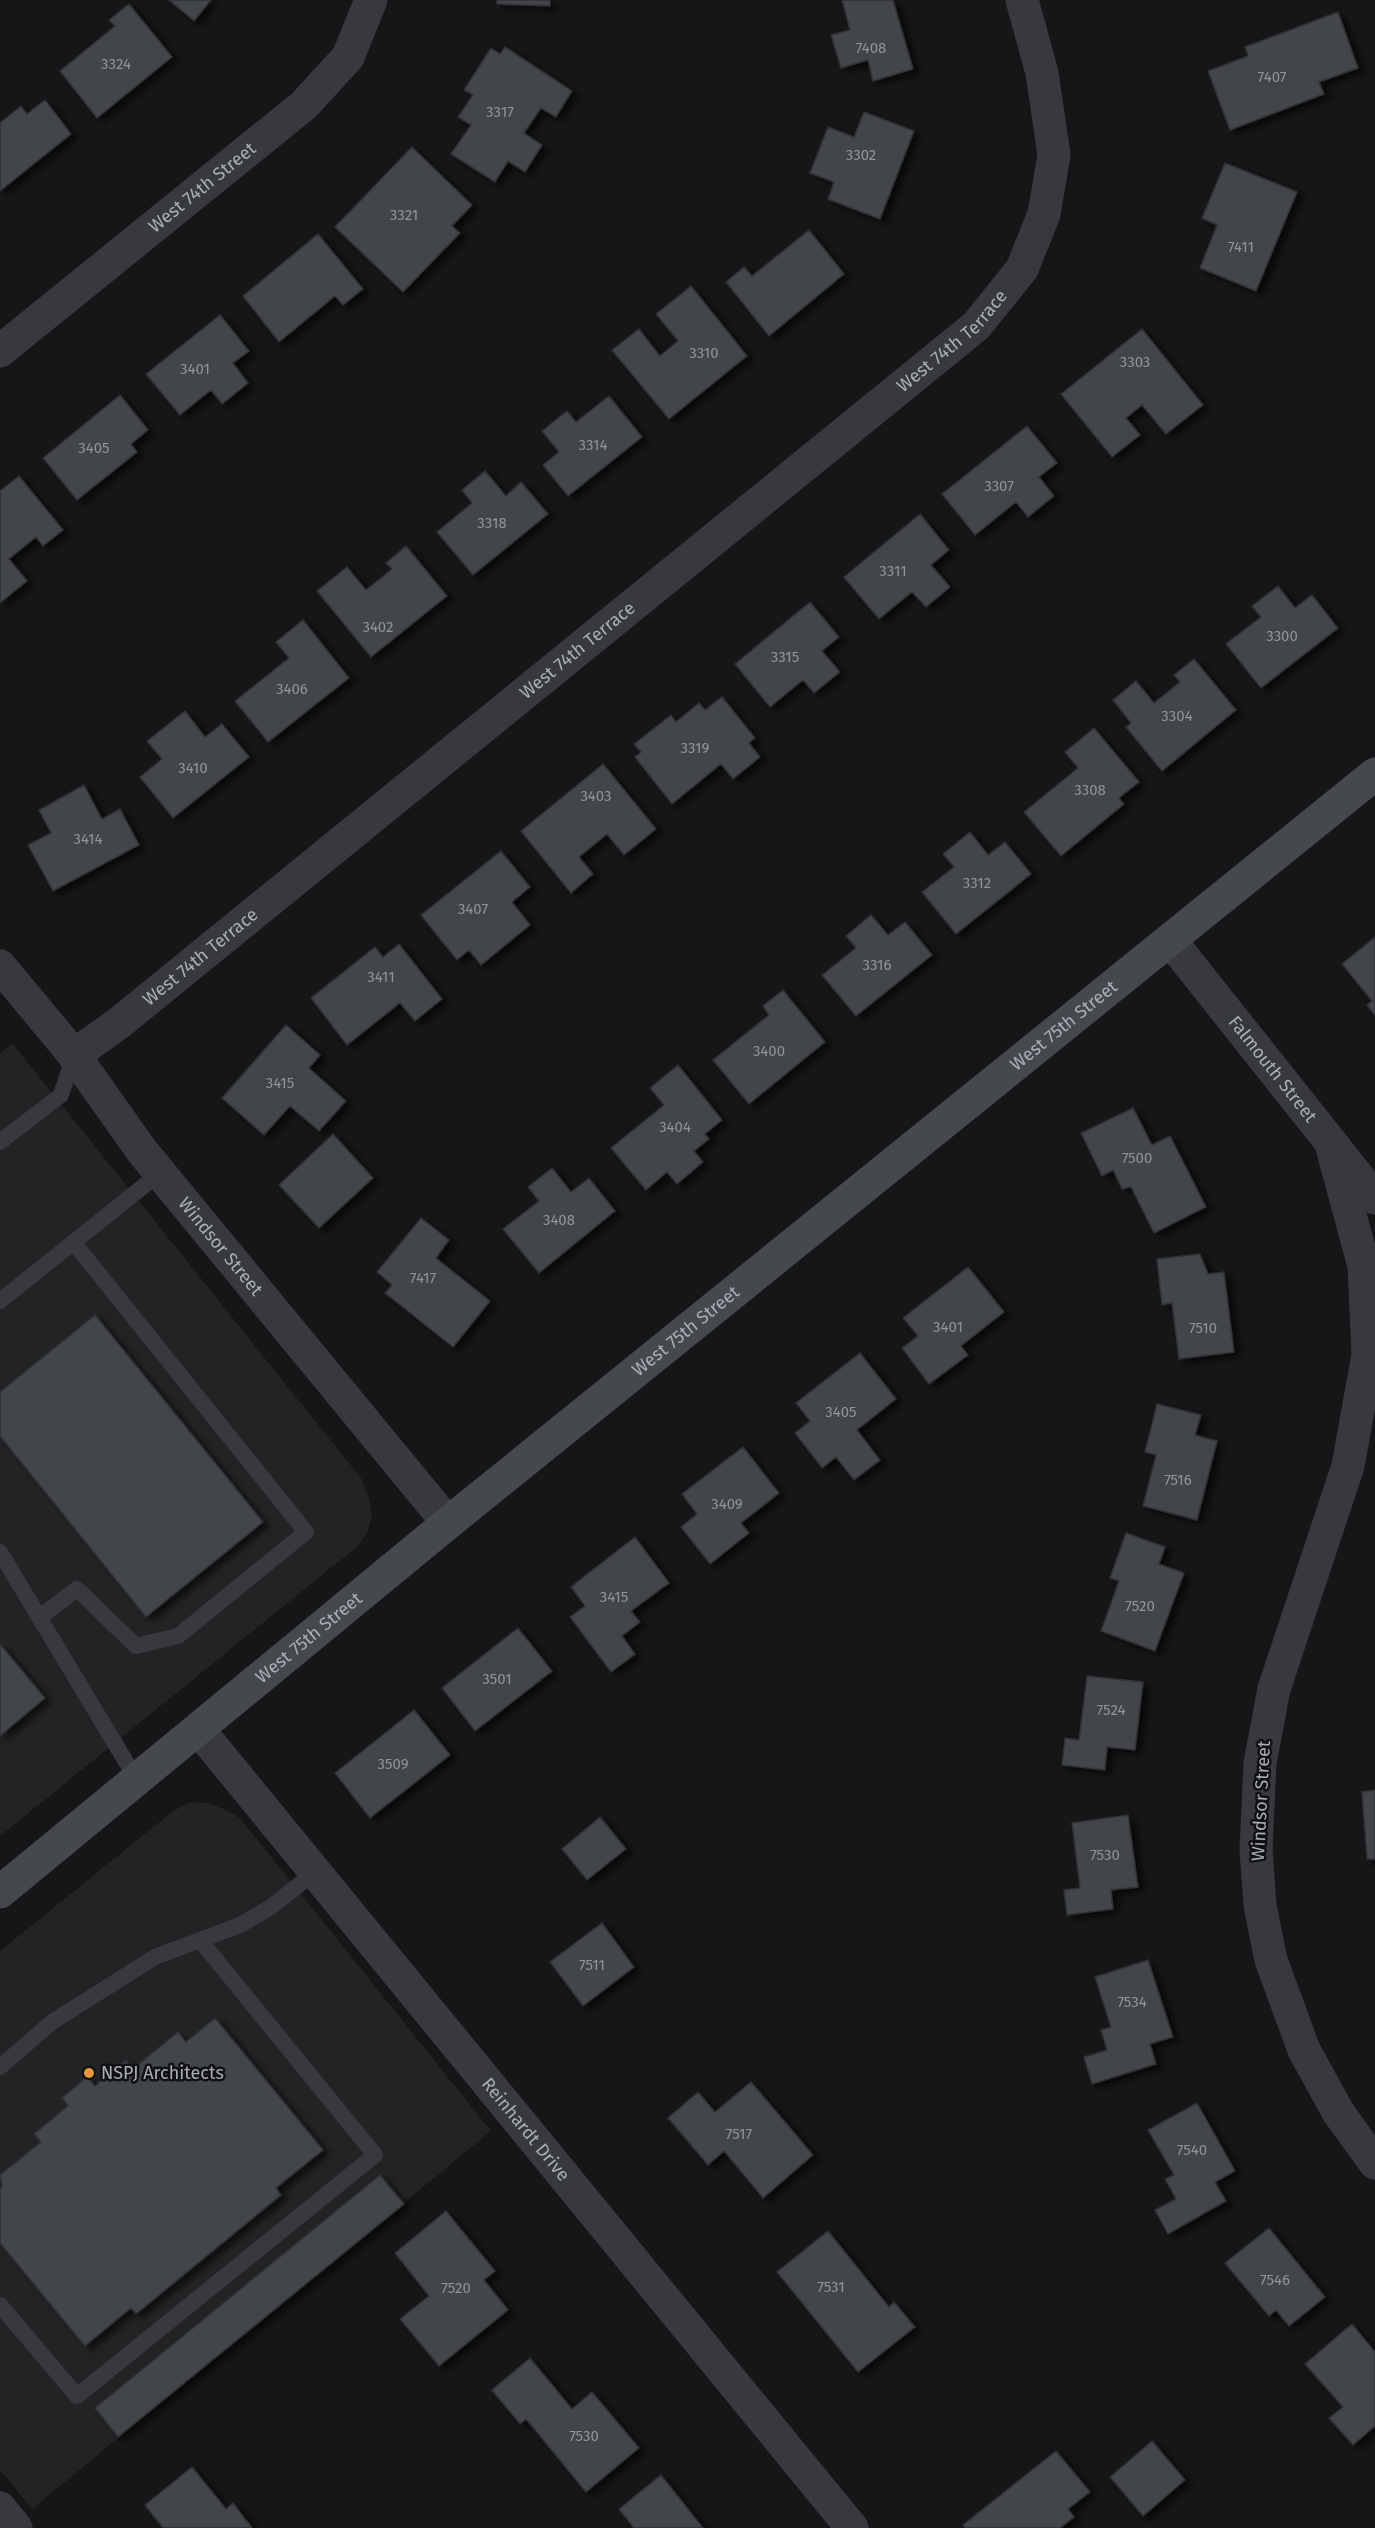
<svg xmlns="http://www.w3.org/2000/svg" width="1375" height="2528" viewBox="0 0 1375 2528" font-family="'Fira Sans',sans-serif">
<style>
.built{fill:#222325}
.building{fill:#434548;stroke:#303134;stroke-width:1.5;filter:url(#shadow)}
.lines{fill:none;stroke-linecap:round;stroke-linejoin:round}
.service{stroke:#37393d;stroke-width:16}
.minor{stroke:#37393d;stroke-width:33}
.secondary{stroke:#45484d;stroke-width:33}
.poi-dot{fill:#eb983c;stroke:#111113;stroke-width:2}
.labels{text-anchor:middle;stroke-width:5;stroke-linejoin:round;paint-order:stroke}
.number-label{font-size:15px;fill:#90949b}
.street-label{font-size:18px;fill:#a9afb7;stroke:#111113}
.poi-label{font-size:18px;fill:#a9afb7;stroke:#111113;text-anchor:start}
</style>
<defs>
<filter id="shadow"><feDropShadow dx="6" dy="4" stdDeviation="3" flood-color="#0009"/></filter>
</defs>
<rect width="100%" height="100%" fill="#161618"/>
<!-- built -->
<path class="built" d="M12,1043l349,435 8,20 3,17 -4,16 -9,14 -359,291v-783z
M190,1802l18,1 18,7 14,8 251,313 -459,378 -32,-39v-519l172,-139z"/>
<!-- building -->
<path class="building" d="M169,0h42l-17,21z
M497,0h53v6l-53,-2z
M842,0h51l20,69 -40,12 -5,-21 -27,8 -10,-33 19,-5z
M129,4l43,53 -75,61 -37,-47 55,-45 -6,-6z
M1338,12l20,56 -39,14 5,12 -94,36 -22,-59 40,-15 -3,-9z
M505,47l67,44 -16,26 -15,-9 -17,25 18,12 -17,27 -17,-11 -13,21 -44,-28 20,-29 -13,-8 15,-22 -9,-5 27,-42 9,6z
M45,100l26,34 -71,57v-68l21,-17 6,8z
M864,112l50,19 -34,88 -52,-20 6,-17 -24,-9 18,-46 26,10z
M412,147l60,58 -20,21 8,7 -57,59 -68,-65z
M1225,163l72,29 -41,99 -56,-23 17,-43 -15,-7z
M809,230l35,44 -75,62 -43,-54 18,-15 8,9z
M318,234l45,55 -20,16 -8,-9 -56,46 -36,-46z
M691,286l56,70 -78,63 -57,-69 27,-21 21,27 18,-15 -22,-27z
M220,315l29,36 -16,12 15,20 -26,21 -11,-14 -31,25 -34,-41z
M1142,329l61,76 -37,29 -24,-29 -16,13 14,17 -28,22 -51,-63z
M120,395l28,35 -17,14 6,8 -60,48 -34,-42z
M609,396l33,41 -74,59 -25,-31 16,-13 -17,-21 25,-20 9,11z
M1027,426l30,37 -18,14 15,19 -26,21 -12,-15 -41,33 -33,-41z
M485,471l21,25 15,-14 27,32 -75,61 -36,-43 35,-29 -10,-13z
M19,476l44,54 -20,16 -7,-9 -27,22 18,22 -27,22v-112z
M920,514l29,36 -18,15 19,22 -24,20 -14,-15 -33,27 -35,-42z
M406,546l41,50 -76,61 -54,-66 30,-24 19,23 26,-21 -6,-6z
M1278,586l17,22 17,-13 26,33 -77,60 -35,-44 35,-27 -9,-11z
M810,602l29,35 -17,14 18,21 -26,21 -11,-13 -33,27 -35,-43z
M303,620l46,58 -81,64 -33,-41 54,-43 -13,-16z
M1194,659l42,51 -74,61 -36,-44 5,-4 -18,-23 23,-19 18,22 26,-21 -6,-7z
M722,697l33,41 -6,5 11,14 -27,22 -12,-15 -49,40 -37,-47 6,-5 -7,-8 37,-29 5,7 23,-19 6,7z
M185,711l20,26 17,-13 27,33 -76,61 -33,-41 22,-18 -15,-18z
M1094,728l45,54 -20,16 5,6 -63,52 -37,-44 54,-44 -13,-16z
M603,764l53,65 -32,26 -17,-21 -28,23 14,17 -22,19 -50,-62z
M84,785l18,34 18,-10 19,36 -86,46 -25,-46 23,-12 -12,-23z
M970,832l18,23 17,-13 26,32 -75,60 -34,-42 32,-25 -11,-13z
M501,851l29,36 -18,15 18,23 -49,40 -12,-15 -12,10 -36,-45z
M871,915l17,20 17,-13 27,33 -76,61 -34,-41 34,-27 -10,-12z
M1375,937v78l-8,-10 5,-4 -30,-37z
M399,944l43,55 -27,22 -15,-18 -53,42 -36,-47 64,-51 8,10z
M783,990l42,52 -76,62 -36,-44 56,-45 -6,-9z
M286,1025l34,30 -11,13 37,33 -27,30 -29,-25 -26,29 -42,-37z
M678,1065l44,55 -17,14 4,5 -15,12 9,11 -26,22 -10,-12 -21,18 -35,-42 53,-43 -14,-17z
M1133,1108l19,37 18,-9 36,71 -52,26 -23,-46 -9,2 -9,-19 -11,6 -21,-43z
M333,1134l40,44 -54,50 -40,-43z
M552,1168l19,24 18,-14 26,33 -76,62 -36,-44 36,-28 -11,-14z
M421,1218l28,22 -13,18 54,43 -37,46 -68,-54 7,-8 -15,-13z
M1200,1254l8,20 16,-2 10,80 -55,7 -7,-56 -10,2 -5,-46z
M968,1267l36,45 -43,34 7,9 -39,29 -27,-36 16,-12 -15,-18z
M95,1315l168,207 -117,95 -146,-181v-44z
M860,1353l36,46 -39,31 23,30 -26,20 -18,-23 -14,11 -27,-35 15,-12 -14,-18z
M1157,1404l44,11 -6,20 22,6 -20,79 -54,-14 13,-51 -11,-3z
M743,1447l36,46 -38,30 8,10 -39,31 -29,-37 16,-13 -15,-20z
M1126,1533l39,14 -6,17 25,9 -29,78 -54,-20 18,-50 -9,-3z
M635,1537l34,46 -38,28 9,11 -18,14 13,18 -24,18 -41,-55 15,-11 -14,-19z
M518,1628l34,43 -77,60 -33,-43z
M0,1644l45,54 -45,38z
M1087,1676l56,6 -8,68 -28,-3 -2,23 -43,-5 3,-27 14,2z
M414,1710l36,45 -80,63 -35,-45z
M1375,1790v69h-8l-5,-67z
M1128,1815l10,72 -27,3 2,19 -46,6 -3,-25 16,-2 -8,-65z
M600,1817l26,32 -39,31 -25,-31z
M602,1923l32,44 -51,39 -33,-44z
M1148,1960l25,77 -23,7 6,20 -64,20 -8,-27 23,-7 -6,-20 10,-3 -16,-50z
M215,2018l108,132 -47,38 5,7 -145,119 -5,-6 -46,38 -85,-103v-55l2,-1 -2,-12 41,-33 -7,-8 34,-28 -6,-8 25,-21 8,9 31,-26 7,9 45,-37 8,10z
M751,2082l62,73 -50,43 -39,-47 -16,14 -40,-47 30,-26 17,20z
M1197,2103l38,68 -20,11 11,19 -58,33 -13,-24 21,-11 -11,-20 9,-4 -26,-45z
M380,2175l24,29 -286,233 -23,-29z
M446,2211l49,60 -11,9 24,30 -69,56 -39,-47 29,-23 -34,-43z
M1269,2228l56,69 -36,29 -13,-16 -7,6 -44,-53z
M828,2231l61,76 5,-5 21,25 -57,45 -81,-100z
M1352,2324l23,28v74l-22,19 -24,-27 14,-11 -38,-43z
M530,2358l42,51 20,-17 47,56 -53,44 -60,-73 -6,5 -28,-34z
M1152,2441l33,39 -42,36 -33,-39z
M1056,2451l34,41 -22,17 6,8 -14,11h-95l-2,-3z
M192,2467l34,42 7,-6 19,25h-89l-18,-23z
M661,2475l42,53h-69l-15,-19z"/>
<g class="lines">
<!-- service -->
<path class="service" d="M0,1142l61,-47 13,-40
M0,1301l160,-128
M0,1552l137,228
M40,1617l37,-28 59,57 42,-10 128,-104 -232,-289
M0,2067l52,-45 103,-65 85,-32 31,-18 44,-35
M0,2305l77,91 298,-241 -175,-215"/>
<!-- minor -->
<g class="minor">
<path id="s1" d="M0,351l304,-246 44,-48 23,-57"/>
<path id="s2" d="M1170,940l205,258"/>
<path id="s3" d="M0,966l74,89 68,96 306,372"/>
<path id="s4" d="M74,1055l45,-32 857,-697 46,-57 22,-55 10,-59 -12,-82 -20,-73"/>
<path d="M1331,1144l33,122 4,89 -20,111 -74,223 -14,74 -4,87 4,55 11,55 33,90 34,62 37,51"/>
<path id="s5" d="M199,1730l653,798"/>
<path d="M0,2508l16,20"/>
</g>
<!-- secondary -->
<path class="secondary" id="s6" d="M0,1892l448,-369 927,-749"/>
</g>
<!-- markers -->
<circle class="poi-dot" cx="89" cy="2073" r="6"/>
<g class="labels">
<!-- number labels -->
<g class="number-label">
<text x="871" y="53">7408</text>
<text x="116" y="69">3324</text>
<text x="1272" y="82">7407</text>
<text x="500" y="117">3317</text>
<text x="861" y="160">3302</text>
<text x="404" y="220">3321</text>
<text x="1241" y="252">7411</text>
<text x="704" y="358">3310</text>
<text x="1135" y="367">3303</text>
<text x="195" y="374">3401</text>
<text x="593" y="450">3314</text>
<text x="94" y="453">3405</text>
<text x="999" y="491">3307</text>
<text x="492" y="528">3318</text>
<text x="893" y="576">3311</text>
<text x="378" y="632">3402</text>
<text x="1282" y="641">3300</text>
<text x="785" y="662">3315</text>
<text x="292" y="694">3406</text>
<text x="1177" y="721">3304</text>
<text x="695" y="753">3319</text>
<text x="193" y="773">3410</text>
<text x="1090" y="795">3308</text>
<text x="596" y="801">3403</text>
<text x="88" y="844">3414</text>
<text x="977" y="888">3312</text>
<text x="473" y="914">3407</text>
<text x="877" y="970">3316</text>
<text x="381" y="982">3411</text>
<text x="769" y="1056">3400</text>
<text x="280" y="1088">3415</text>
<text x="675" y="1132">3404</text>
<text x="1137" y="1163">7500</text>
<text x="559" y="1225">3408</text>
<text x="423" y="1283">7417</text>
<text x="948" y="1332">3401</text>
<text x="1203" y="1333">7510</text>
<text x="841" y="1417">3405</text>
<text x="1178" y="1485">7516</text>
<text x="727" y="1509">3409</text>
<text x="614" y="1602">3415</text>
<text x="1140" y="1611">7520</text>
<text x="497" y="1684">3501</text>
<text x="1111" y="1715">7524</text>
<text x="393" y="1769">3509</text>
<text x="1105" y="1860">7530</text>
<text x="592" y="1970">7511</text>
<text x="1132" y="2007">7534</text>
<text x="739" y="2139">7517</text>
<text x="1192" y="2155">7540</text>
<text x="1275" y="2285">7546</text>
<text x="831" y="2292">7531</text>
<text x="456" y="2293">7520</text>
<text x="584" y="2441">7530</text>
</g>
<!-- street labels -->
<g class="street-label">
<text dy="6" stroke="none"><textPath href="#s1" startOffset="260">West 74th Street</textPath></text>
<text dy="6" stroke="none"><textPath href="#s4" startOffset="1132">West 74th Terrace</textPath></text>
<text dy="6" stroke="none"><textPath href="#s4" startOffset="646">West 74th Terrace</textPath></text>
<text dy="6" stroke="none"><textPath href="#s4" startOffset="160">West 74th Terrace</textPath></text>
<text dy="6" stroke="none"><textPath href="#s6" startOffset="1372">West 75th Street</textPath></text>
<text dy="6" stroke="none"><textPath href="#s2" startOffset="165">Falmouth Street</textPath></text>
<text dy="6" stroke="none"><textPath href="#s3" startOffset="357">Windsor Street</textPath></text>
<text dy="6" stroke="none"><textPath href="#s6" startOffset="886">West 75th Street</textPath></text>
<text dy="6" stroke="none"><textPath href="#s6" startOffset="400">West 75th Street</textPath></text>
<text transform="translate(1261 1801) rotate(-87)" y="6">Windsor Street</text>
<text dy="6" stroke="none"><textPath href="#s5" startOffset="516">Reinhardt Drive</textPath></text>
</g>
<!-- poi labels -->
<g class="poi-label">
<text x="101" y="2079">NSPJ Architects</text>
</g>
</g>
</svg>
